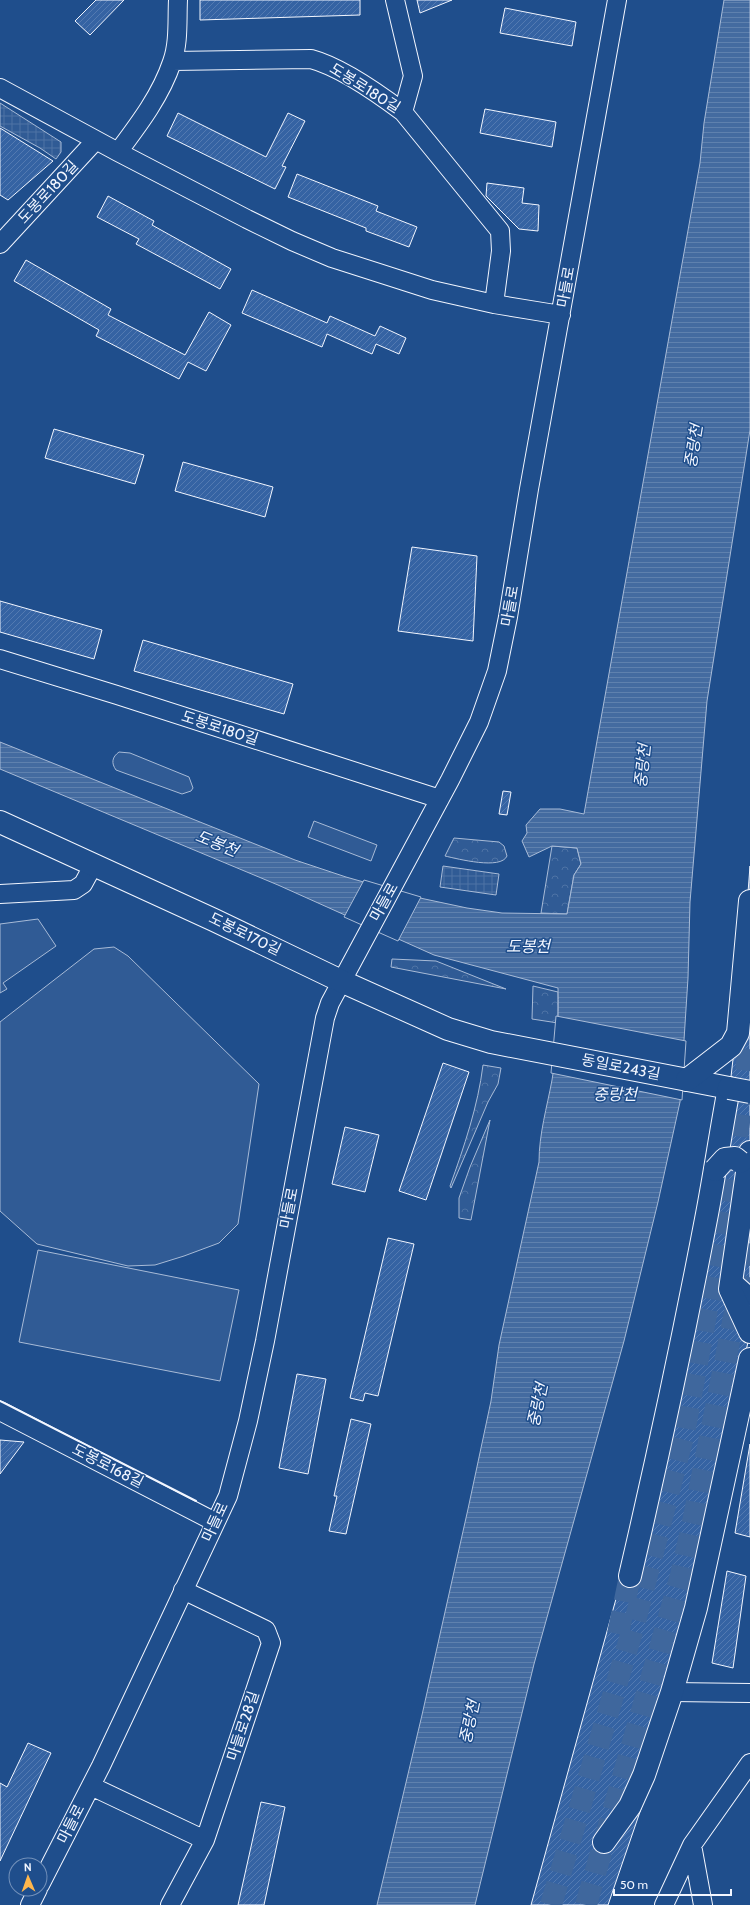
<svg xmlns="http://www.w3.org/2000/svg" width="750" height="1905" viewBox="0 0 750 1905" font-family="Cabin,'Noto Sans KR',sans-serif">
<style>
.park{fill:url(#park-crowns);stroke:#a8bbd7}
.pitch{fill:#305b95;stroke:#a8bbd7}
.plaza{fill:url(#plaza-grid);stroke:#a8bbd7}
.water{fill:url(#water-rules);stroke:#a8bbd7}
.pier{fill:#1f4e8c;stroke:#a8bbd7}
.building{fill:url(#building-hatch);stroke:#f2f6ff}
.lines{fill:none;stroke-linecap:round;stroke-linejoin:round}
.highway-tunnel{stroke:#3f679d;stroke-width:22;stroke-dasharray:22 11;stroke-linecap:butt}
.minor-casing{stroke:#f2f6ff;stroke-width:20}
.major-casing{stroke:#f2f6ff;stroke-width:24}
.highway-casing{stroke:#f2f6ff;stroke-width:24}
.minor{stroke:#1f4e8c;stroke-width:18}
.major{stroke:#1f4e8c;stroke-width:22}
.highway{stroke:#1f4e8c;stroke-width:22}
.major-bridge-casing{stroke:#f2f6ff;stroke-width:24;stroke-linecap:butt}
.highway-bridge-casing{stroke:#f2f6ff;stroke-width:24;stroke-linecap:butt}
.major-bridge{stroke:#1f4e8c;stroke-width:22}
.highway-bridge{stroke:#1f4e8c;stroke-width:22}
.wall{stroke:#f2f6ff;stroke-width:2}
.labels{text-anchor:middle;stroke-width:3;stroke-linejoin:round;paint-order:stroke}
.street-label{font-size:15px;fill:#f2f6ff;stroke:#1f4e8c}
.water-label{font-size:16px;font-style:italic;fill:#f2f6ff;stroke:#1f4e8c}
</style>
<defs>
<pattern id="park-crowns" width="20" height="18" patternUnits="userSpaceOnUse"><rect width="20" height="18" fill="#305b95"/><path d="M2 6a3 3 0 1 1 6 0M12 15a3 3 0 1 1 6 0" fill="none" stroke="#4e73a5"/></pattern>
<pattern id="plaza-grid" width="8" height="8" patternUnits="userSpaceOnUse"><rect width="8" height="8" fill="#305b95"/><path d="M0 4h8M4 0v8" fill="none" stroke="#4e73a5"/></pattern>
<pattern id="water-rules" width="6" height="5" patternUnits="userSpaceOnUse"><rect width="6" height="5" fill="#446ba0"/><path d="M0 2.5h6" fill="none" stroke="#5f81ae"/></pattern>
<pattern id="building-hatch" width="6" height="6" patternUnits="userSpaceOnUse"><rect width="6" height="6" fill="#3563a3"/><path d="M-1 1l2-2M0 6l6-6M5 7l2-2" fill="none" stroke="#537ab1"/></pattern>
</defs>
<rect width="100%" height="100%" fill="#1f4e8c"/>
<!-- park -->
<path class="park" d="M454,838l45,4 5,4 3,10c-6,14 -49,3 -62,0z
M552,846l25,2 4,16 -7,11 -7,39 -26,-1z
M392,959l44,2 70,28 -115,-22z
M533,986l25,6v31l-26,-4z
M483,1065l18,3 -3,16 -10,18 -37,86 -1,-2c14,-39 28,-80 33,-121z
M490,1120l-19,100 -12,-2v-20l11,-31z"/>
<!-- pitch -->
<path class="pitch" d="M119,752l11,1 59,24 4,11 -2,3 -9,3 -66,-24c-5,-7 -4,-13 3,-18z
M314,821l63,24 -6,16 -63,-24z
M38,919l18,27 -53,37 4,6 -7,4v-69z
M114,947l14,9 131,128 -21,140 -19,19 -35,13 -29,9 -27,1 -91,-22 -37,-33v-189l94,-73z
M38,1250l201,40 -19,91 -201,-39z"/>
<!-- plaza -->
<path class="plaza" d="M0,103l61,39v10l-5,7 -16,-11 -40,-22z
M443,866l56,8 -3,21 -56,-8z"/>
<!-- water -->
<path class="water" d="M724,0h26v430l-43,271 -17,201 -2,76 -8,124 -22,100 -34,139 -90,323 -59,241h-98l45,-190 46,-206 23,-108 8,-56 40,-183c0,-28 8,-55 13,-82 5,-30 7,-61 6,-92l-124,-33 -156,-70 -278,-116v-27l295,118 51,17 74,21 47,10 35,5 65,1 7,-39 7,-11 -4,-16 -25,-2 -23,11 -7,-16 5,-8 -1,-8 14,-16h20l24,5 116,-651 4,-40z"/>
<!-- pier -->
<path class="pier" d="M364,880l57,17 -23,44 -54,-24z
M556,1016l130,25 -4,59 -131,-27z"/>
<!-- building -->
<path class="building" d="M96,0h28l-34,35 -15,-14z
M200,0h160v15l-160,5z
M417,0h35l-32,13z
M505,8l71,14 -4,24 -72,-13z
M485,109l71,13 -4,25 -72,-14z
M178,113l88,44 22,-44 17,8 -23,45 4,1 -11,22 -108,-53z
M0,128l53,33 -45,39 -8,-5z
M297,174l81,32 -2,5 41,16 -8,20 -43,-16v-3l-78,-31z
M487,183l37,5 -2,15 17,2 -1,26 -19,-2 -33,-33z
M108,196l46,25 -2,4 79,44 -11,20 -84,-45 3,-5 -42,-22z
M26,260l85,49 -3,6 77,40 24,-43 22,13 -25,46 -18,-9 -9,17 -83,-43 3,-6 -85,-49z
M252,290l75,33 3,-7 45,20 5,-10 26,12 -7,16 -23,-10 -4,10 -45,-20 -5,13 -80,-34z
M54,429l90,26 -9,29 -90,-26z
M183,462l90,25 -8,30 -90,-26z
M412,547l65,9 -4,85 -75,-10z
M0,601l102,29 -8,29 -94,-27z
M143,640l150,44 -9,30 -150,-43z
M503,791l8,1 -4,23 -8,-1z
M750,866v467l-47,213 -38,193 -57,166h-77l90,-324 106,-470 13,-112z
M443,1063l26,9 -43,128 -27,-9z
M345,1127l34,8 -14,57 -33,-8z
M388,1238l26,6 -36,152 -13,-3 -2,8 -13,-3z
M297,1374l29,5 -18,95 -29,-6z
M351,1419l20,5 -25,110 -17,-3 8,-35h-3z
M0,1440l24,2 -24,32z
M750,1444v93l-15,-4z
M727,1571l19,5 -13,92 -21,-5z
M28,1743l23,10 -51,108v-78l7,4z
M261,1802l24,5 -21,98h-26z"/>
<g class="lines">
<!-- highway-tunnel -->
<path class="highway-tunnel" d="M618,1634l12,-58
M551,1905l83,-280 50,-192 47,-252 19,-140
M586,1905l95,-330 13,-58 56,-280"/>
<!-- minor casing -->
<g class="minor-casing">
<path id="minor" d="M395,0l18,76 -10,36
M173,61l138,-2c30,8 68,35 92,53l97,119 1,20 -7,53
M0,88l118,64 129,67 45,22 40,17 100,32 62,14 67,11
M118,152c21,-28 43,-57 54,-90 7,-19 5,-42 6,-62
M0,244l96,-104
M0,659l117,36 323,104
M0,894l74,-4 9,-6 11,-20
M732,1281l18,16
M0,1411l215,111
M672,1692l78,1
M91,1786l114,54
M692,1845l11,60
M40,1885l61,-119 127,-270 20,-75 17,-80 60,-323 5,-15 120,-223 29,-58 18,-51 11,-54 21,-128 88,-489
M30,1905l8,-16
M170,1905l35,-65 66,-197 -5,-13 -83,-40
M664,1905l28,-60 58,-82"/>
</g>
<!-- major casing -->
<g class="major-casing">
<path id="major" d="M0,822l214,98 127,61 107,48 43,13 238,46"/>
</g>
<!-- highway casing -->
<g class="highway-casing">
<path id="highway" d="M687,1080l44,-34 7,-13 12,-132
M750,1152l-20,137 20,43
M630,1576c28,-120 54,-241 77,-362 8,-42 14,-84 22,-126
M604,1842l26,-36 14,-31 28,-83 24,-84 54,-249"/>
</g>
<!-- minor -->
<use href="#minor" class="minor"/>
<!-- major -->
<use href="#major" class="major"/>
<!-- highway -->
<use href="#highway" class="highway"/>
<!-- major-bridge casing -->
<g class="major-bridge-casing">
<path id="major-bridge" d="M729,1088l21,4"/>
</g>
<!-- highway-bridge casing -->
<g class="highway-bridge-casing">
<path id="highway-bridge" d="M715,1170l10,-11 10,-1 5,4"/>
</g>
<!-- major-bridge -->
<use href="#major-bridge" class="major-bridge"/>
<!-- highway-bridge -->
<use href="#highway-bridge" class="highway-bridge"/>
<!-- wall -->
<path class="wall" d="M0,1401l196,100"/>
</g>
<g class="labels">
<!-- street labels -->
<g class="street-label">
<text transform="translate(365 88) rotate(32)" y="5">도봉로180길</text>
<text transform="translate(48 192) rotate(-47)" y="5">도봉로180길</text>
<text transform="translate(566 287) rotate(-80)" y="5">마들로</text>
<text transform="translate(510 606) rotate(-80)" y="5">마들로</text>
<text transform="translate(220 728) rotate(18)" y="5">도봉로180길</text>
<text transform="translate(384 902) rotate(-61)" y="5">마들로</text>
<text transform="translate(245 934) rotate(26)" y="5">도봉로170길</text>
<text transform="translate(621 1067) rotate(11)" y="5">동일로243길</text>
<text transform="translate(289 1208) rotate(-79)" y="5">마들로</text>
<text transform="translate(108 1466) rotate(27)" y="5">도봉로168길</text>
<text transform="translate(215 1522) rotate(-65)" y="5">마들로</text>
<text transform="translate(243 1726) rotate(-72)" y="5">마들로28길</text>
<text transform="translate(71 1824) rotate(-63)" y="5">마들로</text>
</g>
<!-- water labels -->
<g class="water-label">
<text transform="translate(693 446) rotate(-81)" y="6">중랑천</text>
<text transform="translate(642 766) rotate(-84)" y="6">중랑천</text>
<text transform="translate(217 843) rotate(22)" y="6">도봉천</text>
<text x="528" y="952">도봉천</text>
<text x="615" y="1100">중랑천</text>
<text transform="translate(537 1405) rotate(-78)" y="6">중랑천</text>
<text transform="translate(469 1722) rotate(-78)" y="6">중랑천</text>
</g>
</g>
<!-- north arrow -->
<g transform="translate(28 1877) rotate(358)"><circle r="19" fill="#1f4e8c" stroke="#7391ba"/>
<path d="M0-3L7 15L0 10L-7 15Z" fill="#ffb74d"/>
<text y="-6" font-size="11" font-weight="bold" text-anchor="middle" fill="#f2f6ff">N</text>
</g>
<!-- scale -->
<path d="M614 1889v6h117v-6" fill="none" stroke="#f2f6ff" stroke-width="2"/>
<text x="620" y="1889" font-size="12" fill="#f2f6ff" stroke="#1f4e8c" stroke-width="3" paint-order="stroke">50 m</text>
</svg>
